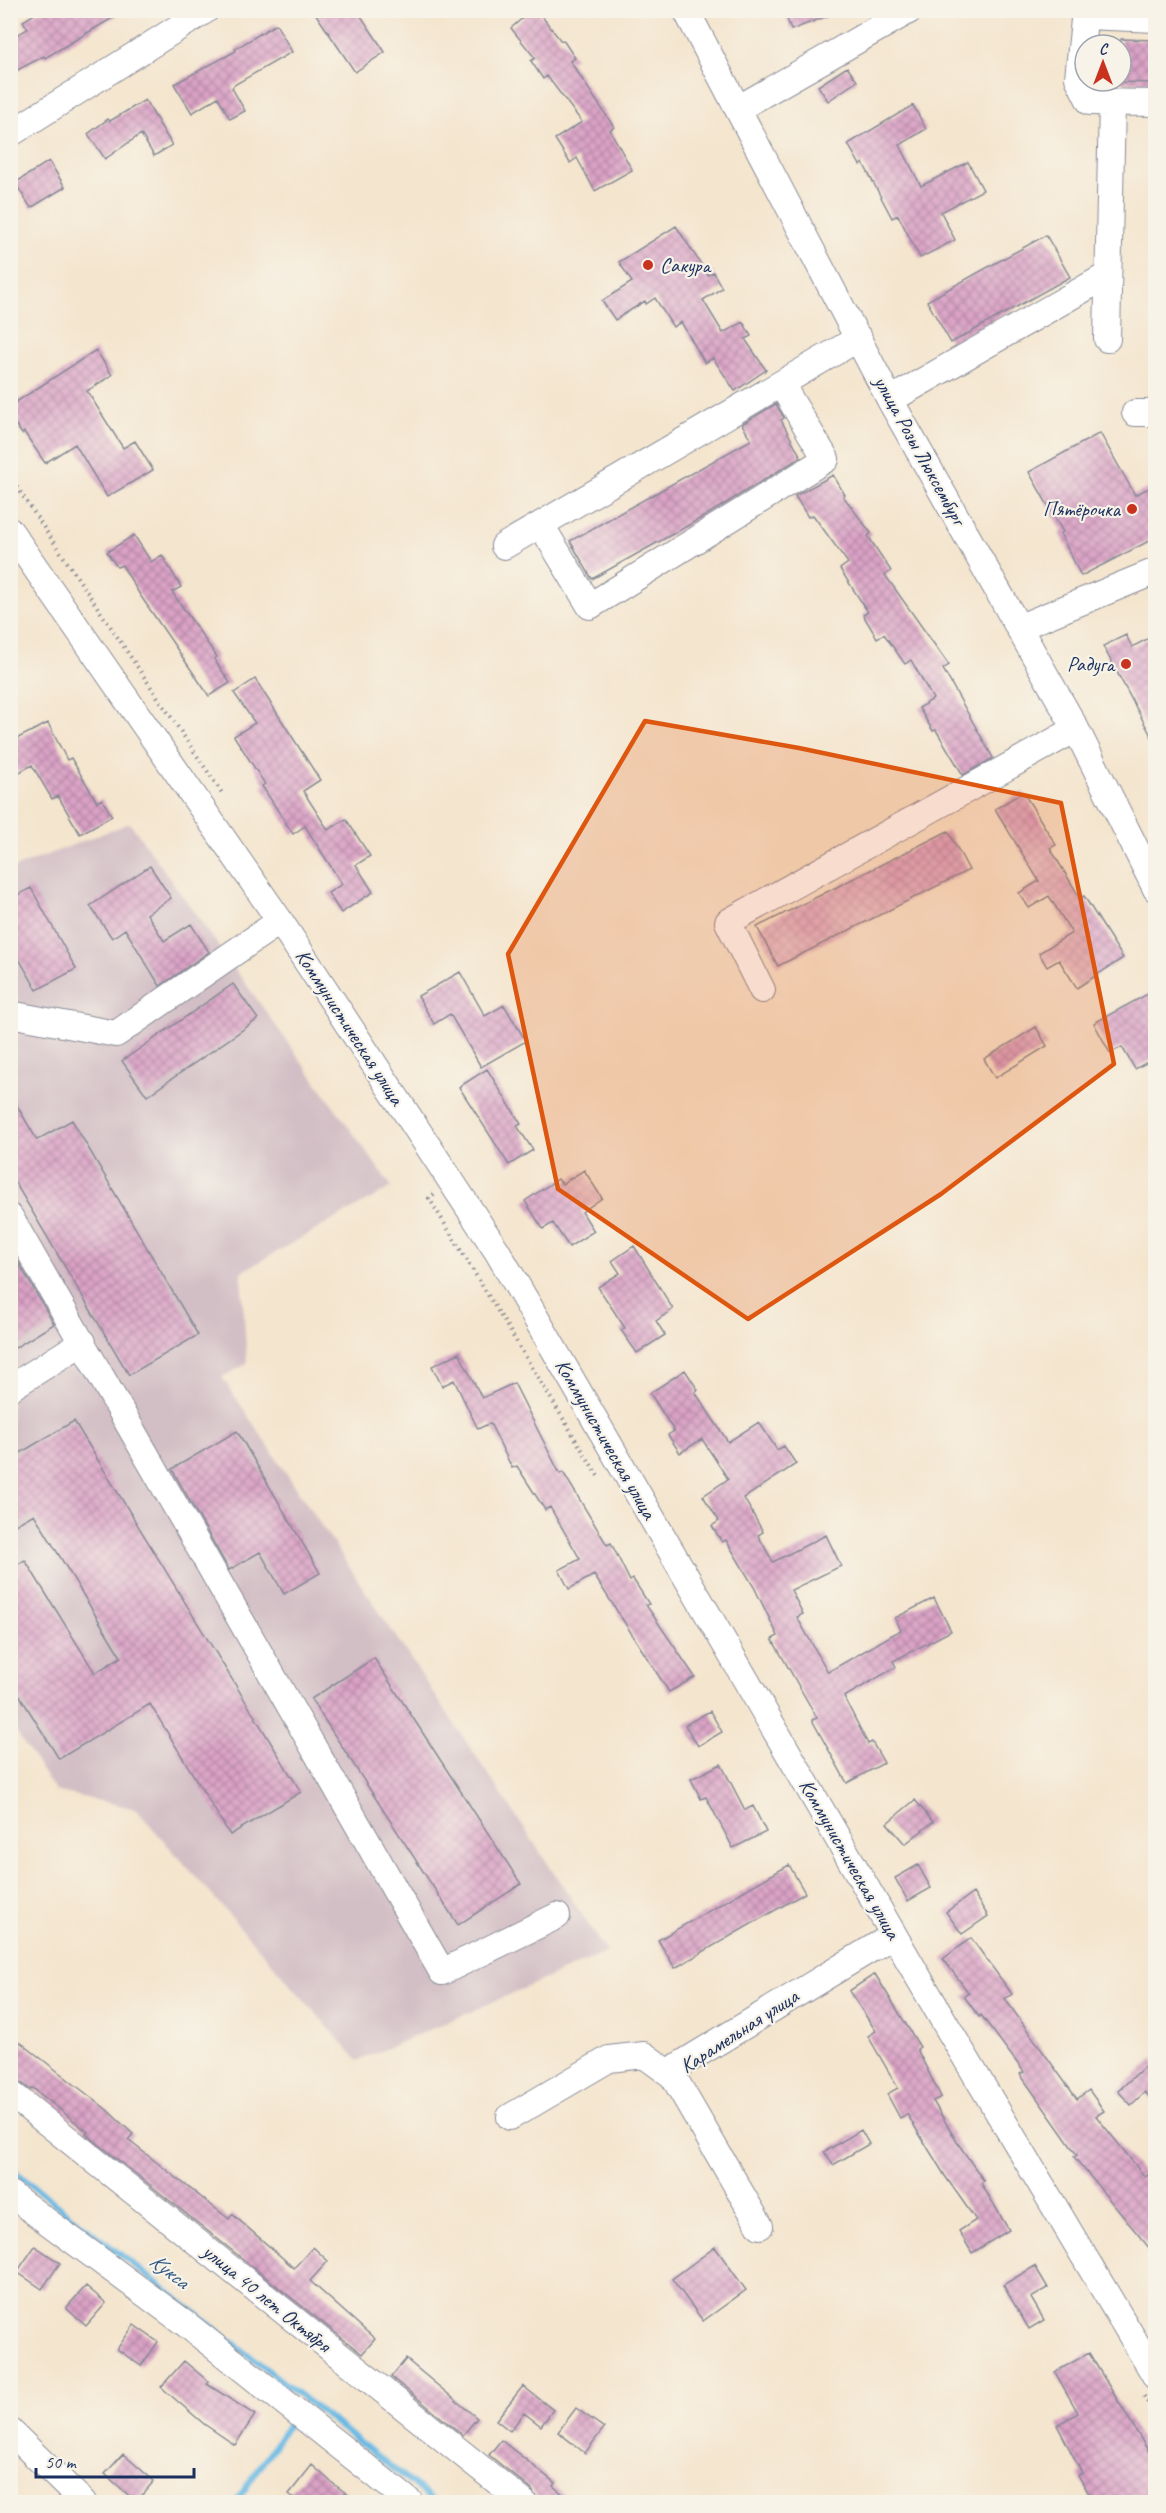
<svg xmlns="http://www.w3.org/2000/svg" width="1166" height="2513" viewBox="0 0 1166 2513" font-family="Caveat,sans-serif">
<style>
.industrial{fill:#d2bec5}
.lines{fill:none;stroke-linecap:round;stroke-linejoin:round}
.stream{stroke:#68bae4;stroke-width:6}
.building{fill:url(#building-cross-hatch)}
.minor-casing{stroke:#888a96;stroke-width:28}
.path{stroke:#888a96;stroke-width:4;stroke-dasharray:1.5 4.5;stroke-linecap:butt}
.minor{stroke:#fff;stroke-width:26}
.marked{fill:#de5710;fill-opacity:0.2;stroke:#de5710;stroke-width:4.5;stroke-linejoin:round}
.poi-dot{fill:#c8321e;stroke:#f7f3e8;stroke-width:2}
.labels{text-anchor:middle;stroke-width:4.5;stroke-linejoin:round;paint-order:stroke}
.poi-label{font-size:21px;fill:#1b2f5e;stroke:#f7f3e8;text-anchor:end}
.street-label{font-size:21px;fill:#1b2f5e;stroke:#f7f3e8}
.water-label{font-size:22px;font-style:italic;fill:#325986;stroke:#f7f3e8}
</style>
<defs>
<pattern id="building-cross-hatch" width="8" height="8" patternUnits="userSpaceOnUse" patternTransform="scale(1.5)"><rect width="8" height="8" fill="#dba3c6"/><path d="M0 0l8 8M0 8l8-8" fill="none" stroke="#b185a4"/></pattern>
</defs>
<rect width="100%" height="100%" fill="#f7f3e8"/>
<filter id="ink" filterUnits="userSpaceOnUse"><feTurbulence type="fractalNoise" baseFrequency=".0167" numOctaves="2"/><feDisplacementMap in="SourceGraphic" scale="12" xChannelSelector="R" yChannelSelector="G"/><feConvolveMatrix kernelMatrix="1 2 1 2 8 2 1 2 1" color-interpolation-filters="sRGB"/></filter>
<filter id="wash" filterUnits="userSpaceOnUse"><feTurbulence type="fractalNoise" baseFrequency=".008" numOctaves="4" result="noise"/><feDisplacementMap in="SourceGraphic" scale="24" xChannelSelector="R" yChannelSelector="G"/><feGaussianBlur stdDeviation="1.35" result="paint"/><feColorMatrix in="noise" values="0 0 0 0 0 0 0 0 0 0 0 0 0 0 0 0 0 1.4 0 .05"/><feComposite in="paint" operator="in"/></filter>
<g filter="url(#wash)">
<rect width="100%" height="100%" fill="#f4e5ce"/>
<!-- industrial -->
<path class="industrial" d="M130,823l262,364 -151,85 6,92 -25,13 385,575 -249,109 -222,-252 -81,-18 -44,-67v-855z"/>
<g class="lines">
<!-- stream -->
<path class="stream" d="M10,2168l426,334
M236,2502l52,-77"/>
</g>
<g id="blocks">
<!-- building -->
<path class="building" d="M41,10h85l-81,48 -1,-2 -34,18v-36l18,-9 -5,-8z
M313,10h44l28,42 -30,20z
M532,10h5l24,31 2,-1 12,18 -5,3 44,66 -4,3 22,40 -37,21 -18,-33 -7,5 -15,-24 27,-17 -35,-46 -4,3 -12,-18 4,-3 -24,-30z
M784,10h54v2l-47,18z
M276,24l16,28 -58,33 -2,3 13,23 -15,8 -12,-22 -26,16 -18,-29 62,-33 -1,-2z
M1121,39l34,1v43l-34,-1z
M847,67l10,14 -29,20 -10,-15z
M145,100l27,45 -18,11 -13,-22 -36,25 -17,-25 20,-15 2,2z
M913,105l13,24 -26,16 21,41 47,-24 15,28 -42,22 14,28 -35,18 -22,-43 -6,3 -29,-55 -3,2 -12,-21z
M49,161l16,26 -34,21 -16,-25z
M676,226l32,49 5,-3 9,16 -19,12 20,33 20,-11 8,14 -6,3 21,31 -31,21 -22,-33 -8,5 -24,-41 -8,5 -18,-29 -9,6 -1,-3 -30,19 -13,-19 30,-19 -13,-20z
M1046,235l24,42 -119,66 -24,-42z
M96,350l16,25 -25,16 36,57 12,-7 18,29 -46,27 -32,-53 -30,19 -21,-31 -2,2 -12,-18v-10z
M776,404l8,14 -3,2 20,37 -96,59 -113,63 -22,-38 181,-101 -9,-16z
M1100,433l35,62 20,-10v53l-74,38 -21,-43 3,-1 -34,-60z
M833,475l12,20 -2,1 28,37 -3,3 23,35 -6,4 64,90 -6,4 50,89 -30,17 -27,-45 -3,1 -14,-23 14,-9 -22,-39 -6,4 -21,-30 -7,4 -14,-23 5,-3 -28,-43 8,-6 -35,-48 -5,2 -13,-21z
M134,535l17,27 11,-7 19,32 -9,5 45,65 -3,2 16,24 -21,13 -69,-101 -18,-30 -5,2 -10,-15z
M1126,635l6,12 23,-12v108l-52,-97z
M255,679l65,101 -17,11 25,39 18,-11 24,37 -14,9 17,27 -32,21 -13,-20 14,-9 -37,-58 -12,8 -31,-48 3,-2 -31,-48 21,-13 -21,-30z
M48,723l19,37 4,-2 26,44 5,-3 10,17 -32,18 -22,-38 -6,3 -20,-34 -14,8 -8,-14v-17z
M1023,792l33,53 -6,3 30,50 4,-2 39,62 -46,30 -18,-28 -12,7 -8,-14 33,-20 -23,-37 -20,12 -10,-15 20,-12 -44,-72z
M948,831l21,39 -191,96 -21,-39z
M150,866l21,32 -24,16 17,27 27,-17 18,28 -49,34 -35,-57 -13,9 -22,-32z
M31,888l45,81 -39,21 -27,-47v-44z
M460,972l25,44 19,-11 22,36 -45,26 -31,-53 -16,10 -16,-28z
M233,984l25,35 -111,77 -25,-35z
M1155,990v68l-20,11 -13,-22 -12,6 -16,-30z
M1036,1027l11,19 -52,32 -11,-19z
M487,1069l34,55 -4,2 16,24 -24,15 -50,-78z
M10,1094l27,46 35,-20 126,215 -69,40 -119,-201z
M584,1170l18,28 -20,14 12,19 -25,16 -16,-24 -10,6 -18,-28 33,-22 4,5z
M634,1246l39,63 -17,12 9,14 -28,18 -16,-23 4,-2 -27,-41 22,-14 -8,-12z
M10,1248l44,76 -44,27z
M459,1353l23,45 32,-15 46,91 3,-2 44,73 4,-2 19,38 3,-2 16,25 -3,1 49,72 -26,15 -75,-117 -25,14 -10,-19 21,-11 -30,-52 -5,3 -28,-44 -5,2 -22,-45 -12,6 -24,-49 -12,6 -10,-20z
M685,1370l13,20 -3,2 33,50 31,-20 18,28 7,-4 12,18 -52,34 19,34 -5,3 15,27 53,-27 15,31 -50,24 12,24 -6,3 31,55 73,-42 -6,-12 39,-20 17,33 -58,30 3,6 -52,30 24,47 4,-2 12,21 -37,20 -35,-63 5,-2 -45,-79 6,-3 -24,-49 -28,-47 -4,2 -10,-16 7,-5 -16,-25 25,-17 -26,-40 -22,14 -12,-18 6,-4 -24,-38z
M74,1421l227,371 -71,43 -80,-131 -91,55 -49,-79v-111l15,-9 70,113 26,-16 -87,-143 -24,14v-69z
M237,1431l83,142 -36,21 -24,-42 -31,18 -57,-101z
M374,1658l147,226 -63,41 -147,-226z
M710,1711l12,21 -24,14 -13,-21z
M721,1764l24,46 8,-4 13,26 -33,16 -27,-51 -5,2 -10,-20z
M915,1800l18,22 -28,22 -18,-21z
M789,1865l16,28 -130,75 -17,-28z
M918,1865l13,23 -23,13 -13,-23z
M973,1893l15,23 -26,18 -16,-22z
M971,1938l41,56 -7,5 72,100 12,-9 15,21 -8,5 49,61 3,-2 7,10v70l-81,-98 3,-2 -57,-81 4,-2 -43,-57 -2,2 -15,-21 5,-3 -26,-34z
M875,1974l45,73 -3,2 24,48 -8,4 24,41 27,39 -3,2 28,47 -37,23 -13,-22 17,-11 -31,-44 -38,-62 -7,4 -13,-24 11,-6 -30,-52 8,-5 -27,-40z
M20,2042l86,67 27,25 -5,6 101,79 3,-5 62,54 19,-21 15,14 -18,20 65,58 -13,15 -276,-220 2,-2 -55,-44 -2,2 -21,-15v-21z
M1155,2057v47l-10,-12 -14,13 -13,-14z
M861,2130l8,14 -36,21 -9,-13z
M35,2246l25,17 -18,26 -25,-17z
M715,2247l31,43 -43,31 -31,-42z
M1035,2266l13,22 -17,10 13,22 -15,9 -26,-44z
M86,2286l20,17 -20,23 -20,-18z
M134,2325l24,17 -17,24 -24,-17z
M1089,2353l66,109v40h-61l-16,-27 4,-2 -25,-48 21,-12 -23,-41z
M406,2359l71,59 -14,17 -72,-58z
M184,2361l25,21 -2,2 48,31 -20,30 -31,-21 -43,-37z
M523,2386l30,24 -12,16 -17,-13 -14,18 -14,-11z
M576,2408l28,20 -19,25 -27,-21z
M501,2440l54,43 -2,3 20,16h-31l-5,-3 -5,-9 -43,-35z
M123,2454l31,27 -18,21 -31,-28z
M312,2465l19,17 27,20h-59l-10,-8z"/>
</g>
</g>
<g filter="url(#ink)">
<use href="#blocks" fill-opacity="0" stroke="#888a96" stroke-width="1.5"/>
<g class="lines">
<!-- minor casing -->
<g class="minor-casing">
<path id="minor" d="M686,10l204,390 186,329 80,160
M1085,10l-7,68 12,24 66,1
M1085,16l71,3
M739,108l171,-98
M10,134l196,-124
M1107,339l5,-237
M890,400l218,-125
M1135,413h21
M541,525l49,81 236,-147 -45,-75
M10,531l270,390 217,330 452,779 207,347
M504,546l355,-208
M1020,627l136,-56
M762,990l-34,-68 348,-193
M10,1014l106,20 164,-113
M10,1217l432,755 115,-56
M10,1388l73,-46
M10,2093l513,409
M510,2117l99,-58 35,-4 29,21
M10,2194l176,130 224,178
M760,2226l-87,-150 5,-10 216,-131
M10,2431l73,71"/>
</g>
<!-- path -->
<path class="path" d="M10,477l212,316
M434,1194l-5,4 169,278
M1144,2396l12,20"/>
<!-- minor -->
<use href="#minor" class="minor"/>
</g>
</g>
<!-- marked area -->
<path class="marked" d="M645,721l154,27 262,55 53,261 -173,130 -193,125 -190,-130 -50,-235z"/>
<!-- markers -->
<g class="poi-dot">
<circle cx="648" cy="265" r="6"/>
<circle cx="1132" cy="509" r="6"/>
<circle cx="1126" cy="664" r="6"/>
</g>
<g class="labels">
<!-- poi labels -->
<g class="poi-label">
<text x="660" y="272" text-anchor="start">Сакура</text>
<text x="1120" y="516">Пятёрочка</text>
<text x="1114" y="671">Радуга</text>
</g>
<!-- street labels -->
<g class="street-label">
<text transform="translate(920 450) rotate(61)" y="7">улица Розы Люксембург</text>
<text transform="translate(350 1027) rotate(57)" y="7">Коммунистическая улица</text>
<text transform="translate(606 1439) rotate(60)" y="7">Коммунистическая улица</text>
<text transform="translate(850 1859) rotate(60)" y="7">Коммунистическая улица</text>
<text transform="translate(739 2031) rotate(-33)" y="7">Карамельная улица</text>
<text transform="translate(267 2298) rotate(39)" y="7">улица 40 лет Октября</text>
</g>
<!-- water labels -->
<g class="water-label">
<text transform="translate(170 2270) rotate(38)" y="8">Кукса</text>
</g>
</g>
<!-- margin -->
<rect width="1166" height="2513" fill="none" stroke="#f7f3e8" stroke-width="36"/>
<!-- north arrow -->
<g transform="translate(1103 63)"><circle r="28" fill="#f7f3e8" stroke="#9fa5b1" stroke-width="1.5"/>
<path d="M0-4.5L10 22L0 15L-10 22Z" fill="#c8321e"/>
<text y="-9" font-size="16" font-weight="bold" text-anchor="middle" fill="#1b2f5e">С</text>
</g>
<!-- scale -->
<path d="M36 2468v9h158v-9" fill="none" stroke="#1b2f5e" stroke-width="3"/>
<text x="45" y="2468" font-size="18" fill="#1b2f5e" stroke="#f7f3e8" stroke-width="4.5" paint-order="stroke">50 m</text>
</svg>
